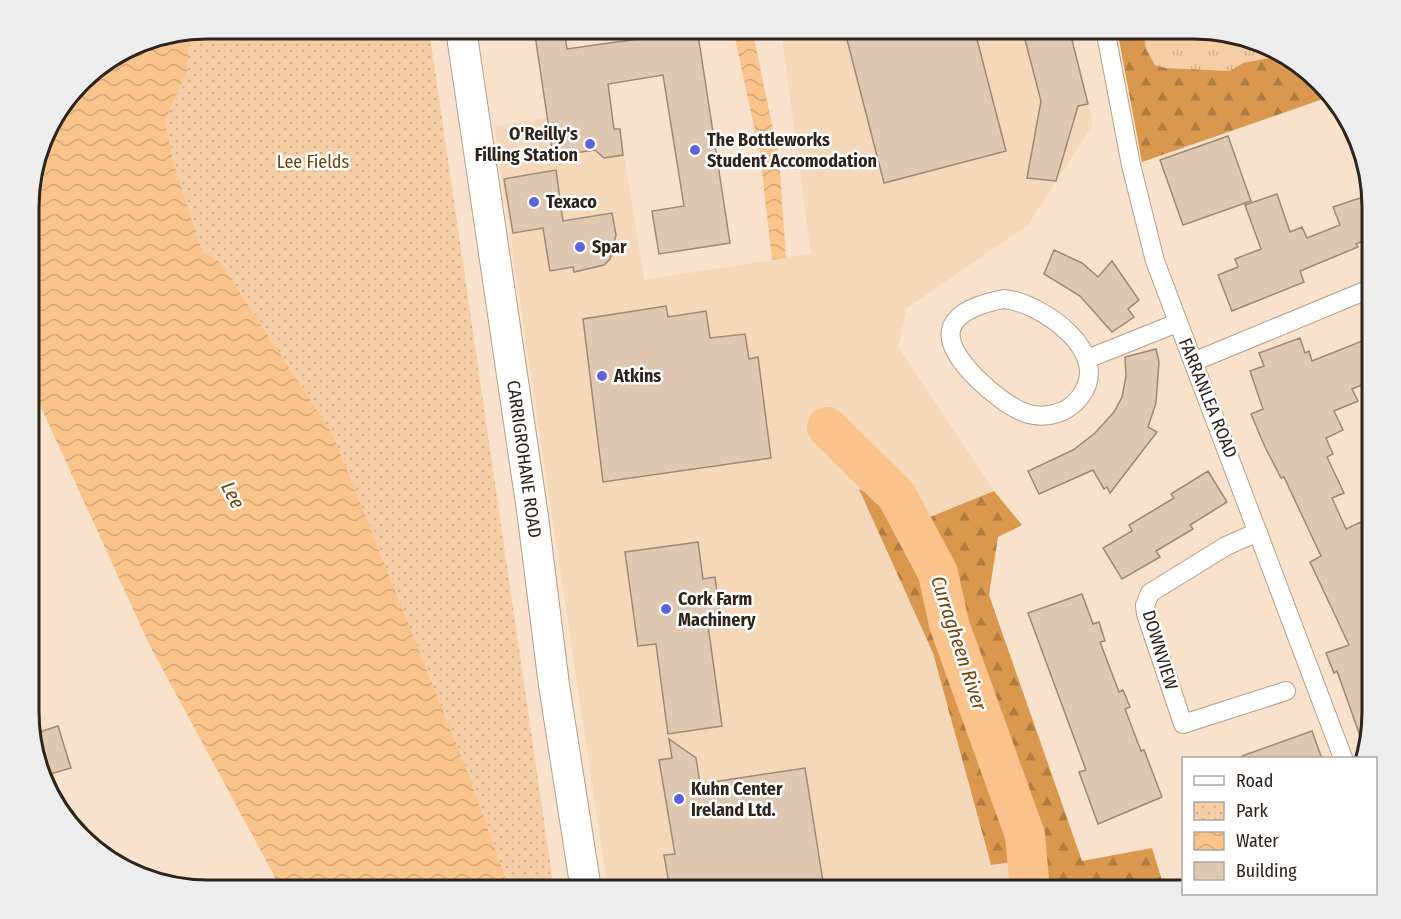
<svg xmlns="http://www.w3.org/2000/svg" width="1401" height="919" viewBox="0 0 1401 919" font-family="'Fira Sans Condensed',sans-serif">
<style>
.built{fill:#f5d7ba}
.grass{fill:url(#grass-tufts)}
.forest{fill:url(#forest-firs)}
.park{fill:url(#park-dots)}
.water{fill:url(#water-waves)}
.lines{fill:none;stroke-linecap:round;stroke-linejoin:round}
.river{stroke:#f9c38b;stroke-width:40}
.building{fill:#dfc8b2;stroke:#9d8872;stroke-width:1.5}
.minor-casing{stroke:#b49e88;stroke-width:20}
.trunk-casing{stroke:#b49e88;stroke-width:32}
.minor{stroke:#fff;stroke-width:18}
.trunk{stroke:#fff;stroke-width:30}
.poi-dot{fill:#5d63db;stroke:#fff;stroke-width:2}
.labels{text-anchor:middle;stroke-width:5;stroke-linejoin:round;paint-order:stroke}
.poi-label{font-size:18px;font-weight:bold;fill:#2d241c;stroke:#fff;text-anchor:start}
.park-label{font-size:18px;fill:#6e4309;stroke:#fff}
.street-label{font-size:18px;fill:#2d241c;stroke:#fff}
.water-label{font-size:20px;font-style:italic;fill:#71460d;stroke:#fff}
.rim{fill:none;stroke:#2d241c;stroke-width:3}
</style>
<defs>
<pattern id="grass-tufts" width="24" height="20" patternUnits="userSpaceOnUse" patternTransform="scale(1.5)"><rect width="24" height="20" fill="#f6cea6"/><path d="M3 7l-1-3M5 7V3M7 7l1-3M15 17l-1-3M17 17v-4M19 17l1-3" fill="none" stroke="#d3b18e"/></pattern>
<pattern id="forest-firs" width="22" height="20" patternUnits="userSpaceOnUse" patternTransform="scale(1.5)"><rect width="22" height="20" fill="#da984f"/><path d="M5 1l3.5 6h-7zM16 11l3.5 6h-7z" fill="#b17c41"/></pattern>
<pattern id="park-dots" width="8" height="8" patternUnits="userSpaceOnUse" patternTransform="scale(1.5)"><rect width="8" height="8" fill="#f6cea6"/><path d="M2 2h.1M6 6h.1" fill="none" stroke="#d3b18e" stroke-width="1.8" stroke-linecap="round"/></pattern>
<pattern id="water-waves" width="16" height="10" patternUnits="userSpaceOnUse" patternTransform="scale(1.5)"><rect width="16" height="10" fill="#f9c38b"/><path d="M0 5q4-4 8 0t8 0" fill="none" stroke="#d6a777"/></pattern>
</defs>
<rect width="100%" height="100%" fill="#f9e2cb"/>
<!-- built -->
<path class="built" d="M781,29h288l24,95 -65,101 -121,83 -9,39 96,144 -74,30 -60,-31 73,162 54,203 4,10 22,-4v29h-405l-114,-764 117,-18 3,21h6l24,151 167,-26z"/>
<!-- grass -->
<path class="grass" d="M1143,29h51l57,9 34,17 -42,8 -13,8 -65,-3 -10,-3 -9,-16z"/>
<!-- forest -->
<path class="forest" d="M1117,29h26l3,20 9,16 10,3 65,3 13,-8 42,-8 8,4 36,38 -187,65z
M859,489l61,32 74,-30 28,34 -24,12 -9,58 93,266 70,-13 13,42h-152v-28l-22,3 -58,-212z"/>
<!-- park -->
<path class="park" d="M207,29h222l125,861h-44l-43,-119 -133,-334 -113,-174 -19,-12 -28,-86 -9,-44 22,-50 3,-39z"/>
<!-- water -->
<path class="water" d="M733,29h19l27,129 7,100 -14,2 -12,-106z
M190,32l-3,39 -22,50 9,44 28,86 19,12 113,174 133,334 43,119h-228l-133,-246 -119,-261v-199l17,-56 42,-55 50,-31z"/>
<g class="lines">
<!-- river -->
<path class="river" d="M827,427l70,69 41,77 11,51 76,211 5,55"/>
</g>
<!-- building -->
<path class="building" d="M534,28h30l3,21 92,-13 -1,-8h39l33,215 -71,11 -7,-43 32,-5 -21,-131 -55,9 6,45h6l3,26 -19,3 -9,-8 -42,6z
M844,28h130l32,123 -122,32z
M1022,28h47l19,76 -10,2 -22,75 -29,-3 14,-77z
M1228,136l23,65 -68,24 -23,-65z
M556,170l7,51 49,-8 4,22 -6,24 -6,6 -30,7 -1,-5 -23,4 -7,-43 -30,5 -9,-54z
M1277,194l13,38 12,-5 5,11 33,-13 -7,-18 39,-13v43l-16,7 2,3 -58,24 4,11 -72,29 -14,-36 20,-8 -3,-8 26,-10 -16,-44z
M1054,250l28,13 16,14 14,-16 27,39 -11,9 6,8 -22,15 -32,-36 -36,-22z
M666,306l2,11 38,-6 4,27 35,-4 4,25 9,-2 13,101 -168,24 -20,-163z
M1372,337v44l-20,8 6,12 -24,10 9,19 -17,8 7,16 -6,3 17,36 -12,5 14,31 26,-12v206l-8,24 -27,-76 -3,2 -8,-20 23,-8 -39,-83 11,-6 -37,-79 -3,1 -16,-31 -14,-33 12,-5 -13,-38 14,-5 -5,-13 41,-15 5,15 4,-2 3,10z
M1156,349l3,13 -3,41 -8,24 9,5 -47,61 -3,-6 -3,2 -11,-19 -54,24 -11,-23 45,-21 22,-17 19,-21 8,-15 4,-21 -1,-19z
M1208,471l19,31 -37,23 3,4 -37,22 4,6 -38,22 -19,-31 29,-17 -3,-6 45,-27 -3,-4z
M698,542l5,37 12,-2 5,39 -13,2 15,108 -54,8 -12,-90 -18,2 -13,-94z
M1082,594l11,30 6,-2 6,19 -5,1 19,50 4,-2 7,17 -5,2 16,42 3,-1 18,47 -64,27 -19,-52 7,-2 -58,-157z
M58,726l13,42 -27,8 -14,-41z
M1312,731l10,28h-79l-1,-3z
M669,739l27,19 4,26 105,-16 19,120 -16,2h-138l-6,-35 11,-1 -16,-94 13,-2z"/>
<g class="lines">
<!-- minor casing -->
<g class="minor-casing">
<path id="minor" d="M1105,29l26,136 24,96 188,497
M1004,299c38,4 110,54 76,98 -6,8 -16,15 -26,17 -11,3 -21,2 -31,-2 -23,-9 -78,-55 -72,-82 4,-20 37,-28 53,-31z
M1087,359l90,-36
M1193,362l179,-74
M1258,532l-32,14 -76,47 -5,12 1,9 37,110 103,-33"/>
</g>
<!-- trunk casing -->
<g class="trunk-casing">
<path id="trunk" d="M461,29l72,488 21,168 32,205"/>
</g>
<!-- minor -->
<use href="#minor" class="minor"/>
<!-- trunk -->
<use href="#trunk" class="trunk"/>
</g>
<!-- markers -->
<g class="poi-dot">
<circle cx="590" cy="144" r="6"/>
<circle cx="695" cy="150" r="6"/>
<circle cx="534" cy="202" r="6"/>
<circle cx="580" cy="247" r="6"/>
<circle cx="602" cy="376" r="6"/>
<circle cx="666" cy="609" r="6"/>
<circle cx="679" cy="799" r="6"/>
</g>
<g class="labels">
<!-- poi labels -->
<g class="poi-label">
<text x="578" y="140" text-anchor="end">O'Reilly's<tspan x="578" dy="21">Filling Station</tspan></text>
<text x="707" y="146">The Bottleworks<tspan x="707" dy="21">Student Accomodation</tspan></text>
<text x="546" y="208">Texaco</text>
<text x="592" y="253">Spar</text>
<text x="614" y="382">Atkins</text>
<text x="678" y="605">Cork Farm<tspan x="678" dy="21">Machinery</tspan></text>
<text x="691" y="795">Kuhn Center<tspan x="691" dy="21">Ireland Ltd.</tspan></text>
</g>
<!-- park labels -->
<g class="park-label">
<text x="313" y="168">Lee Fields</text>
</g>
<!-- street labels -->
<g class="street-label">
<text transform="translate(1208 398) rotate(68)" y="6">FARRANLEA ROAD</text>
<text transform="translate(524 459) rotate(82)" y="6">CARRIGROHANE ROAD</text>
<text transform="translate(1160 650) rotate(73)" y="6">DOWNVIEW</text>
</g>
<!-- water labels -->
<g class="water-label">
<text transform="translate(233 495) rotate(63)" y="7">Lee</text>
<text transform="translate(959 643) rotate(72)" y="7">Curragheen River</text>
</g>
</g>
<!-- crop -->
<path d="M0 0H1401V919H0ZM207 39H1194A168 168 0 0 1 1362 207V712A168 168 0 0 1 1194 880H207A168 168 0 0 1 39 712V207A168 168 0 0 1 207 39Z" fill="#eeeded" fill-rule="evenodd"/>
<path class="rim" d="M207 39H1194A168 168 0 0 1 1362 207V712A168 168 0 0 1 1194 880H207A168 168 0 0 1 39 712V207A168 168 0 0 1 207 39Z"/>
<!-- legend -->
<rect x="1182" y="757" width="195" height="138" fill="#ffffff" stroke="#aba7a4" stroke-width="1.5"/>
<rect x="1194" y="776" width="30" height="9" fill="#ffffff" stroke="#aba7a4" stroke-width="1.5"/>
<text x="1236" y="787" font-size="18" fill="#2d241c">Road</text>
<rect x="1194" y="802" width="30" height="18" fill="url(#park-dots)" stroke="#aba7a4" stroke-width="1.5"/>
<text x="1236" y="817" font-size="18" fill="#2d241c">Park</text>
<rect x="1194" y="832" width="30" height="18" fill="url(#water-waves)" stroke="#aba7a4" stroke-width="1.5"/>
<text x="1236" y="847" font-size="18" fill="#2d241c">Water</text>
<rect x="1194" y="862" width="30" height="18" fill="#dfc8b2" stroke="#aba7a4" stroke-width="1.5"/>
<text x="1236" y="877" font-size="18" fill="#2d241c">Building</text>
</svg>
